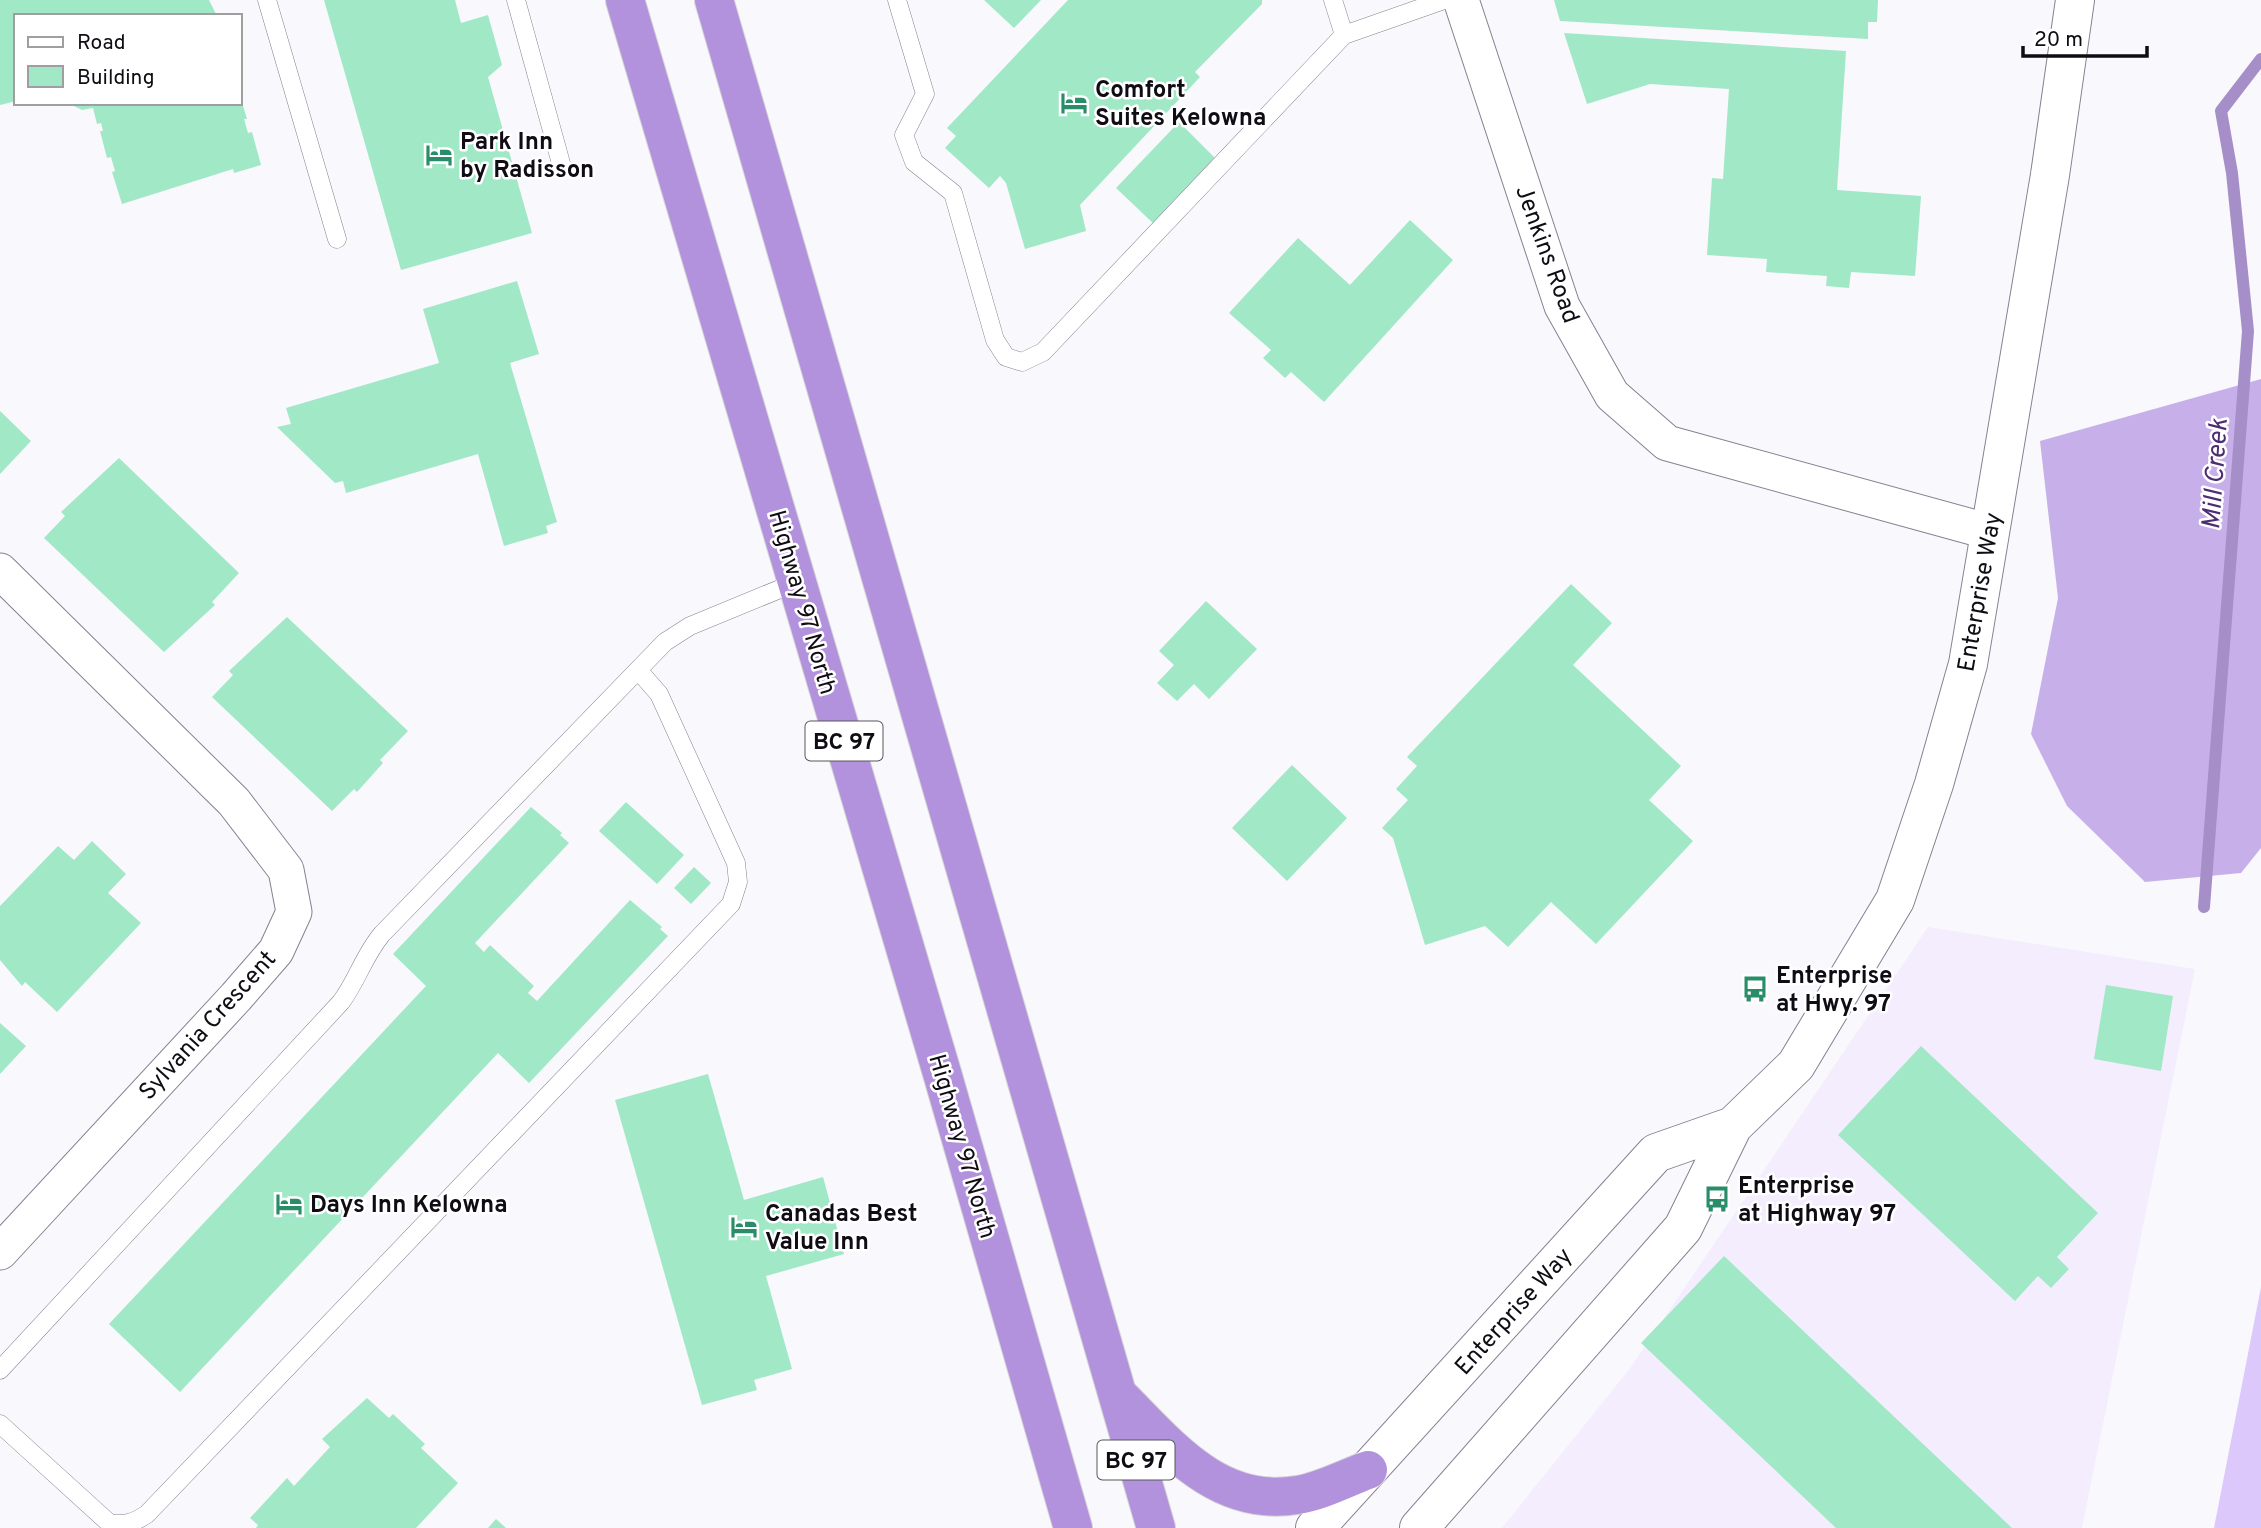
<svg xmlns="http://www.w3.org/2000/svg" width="2261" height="1528" viewBox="0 0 2261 1528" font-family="Overpass,sans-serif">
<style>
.built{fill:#f4edfe}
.green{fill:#ddc8fc}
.forest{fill:#c7b0ea}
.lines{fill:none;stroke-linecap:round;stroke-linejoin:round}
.stream{stroke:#a68fc8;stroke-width:12}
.building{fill:#a1e8c7}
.service-casing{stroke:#878093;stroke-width:19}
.minor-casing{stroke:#878093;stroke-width:37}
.tertiary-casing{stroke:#878093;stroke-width:40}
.trunk-casing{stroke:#d4d3d5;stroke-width:40}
.service{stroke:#fff;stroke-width:18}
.minor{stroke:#fff;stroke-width:35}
.tertiary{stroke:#fff;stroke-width:38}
.trunk{stroke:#b292dc;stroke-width:38}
.labels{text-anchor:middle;stroke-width:5;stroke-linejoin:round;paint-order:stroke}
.shield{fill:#fff;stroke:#57555a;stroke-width:2}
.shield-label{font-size:23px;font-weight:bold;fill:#0f0c13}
.poi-label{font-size:24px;font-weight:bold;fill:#0f0c13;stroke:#fff;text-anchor:start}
.street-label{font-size:24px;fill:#0f0c13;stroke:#fff}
.water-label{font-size:26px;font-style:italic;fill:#4d2d71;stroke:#fff}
</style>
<rect width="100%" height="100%" fill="#f9f8fc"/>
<!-- built -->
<path class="built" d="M1928,927l267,42 -113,559h-580l129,-161z"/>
<!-- green -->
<path class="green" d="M2261,1287v241h-47z"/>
<!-- forest -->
<path class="forest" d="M2261,379v469l-20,25 -96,9 -78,-76 -36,-72 27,-136 -18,-157z"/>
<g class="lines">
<!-- stream -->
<path class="stream" d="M2204,907l44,-576 -16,-158 -11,-62 40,-52"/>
</g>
<!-- building -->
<path class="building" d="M0,0h209l8,16h-201v85l-16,4z
M324,0h131l6,23 27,-8 14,50 -14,12 44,156 -131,37z
M984,0h57l-27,28z
M1068,0h194v4l-67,68 5,5 -120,128 6,26 -61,18 -19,-66 -6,-7 -11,12 -44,-40 11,-12 -9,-8z
M1554,0h324l-1,22h-9v17l-308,-18z
M1564,33l282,18 -9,139 84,6 -6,80 -64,-4 -2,16 -23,-2 1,-10 -61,-4 1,-13 -60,-4 5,-77 11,1 6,-90 -79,-5 -63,20z
M240,96l7,23h-3l4,14 4,-1 9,33 -27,8 -1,-4 -111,35 -10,-32 3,-1 -4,-14 -4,1 -7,-27h3l-2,-8 -4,1 -4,-16 -11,2 -14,-7h172z
M1179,122l38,38 -62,65 -39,-37z
M1410,220l43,40 -129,142 -33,-30 -6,6 -22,-20 8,-8 -42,-37 69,-75 52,47z
M517,281l22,73 -29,9 47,159 -11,4 2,7 -44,13 -26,-92 -132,39 -3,-12 -8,2 -58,-56 14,-3 -5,-16 153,-45 -16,-54z
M0,411l31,30 -31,33z
M119,458l120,115 -27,29 3,3 -51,47 -120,-114 21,-22 -4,-4z
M1571,584l41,39 -39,42 108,101 -32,34 44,41 -97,103 -45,-42 -43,45 -23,-21 -60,19 -32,-107 -11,-10 26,-28 -12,-11 21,-23 -10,-9z
M1206,601l51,48 -48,50 -15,-15 -17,17 -20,-18 17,-18 -15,-14z
M287,617l121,114 -28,29 3,3 -26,29 -3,-3 -22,22 -120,-114 21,-22 -4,-4z
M1292,765l55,53 -60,63 -55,-53z
M626,802l58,53 -27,29 -58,-53z
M531,807l31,26 -2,2 9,8 -94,100 9,9 6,-7 44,41 -6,7 9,8 93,-101 32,27 -2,2 8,7 -139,147 -31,-30 -318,339 -71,-68 317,-338 -33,-32z
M92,841l34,33 -18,19 33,30 -84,89 -32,-30 -3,4 -22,-26v-54l58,-60 16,14z
M694,867l17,16 -20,21 -17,-16z
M2106,985l67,11 -12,75 -67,-12z
M0,1023l26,23 -26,28z
M1921,1046l177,167 -41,44 12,12 -18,19 -13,-12 -23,25 -177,-166z
M708,1074l36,126 79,-23 21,77 -78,22 26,93 -38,11 3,10 -55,15 -87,-305z
M1724,1256l288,272h-176l-195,-185z
M367,1398l22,20 4,-4 32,30 -4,4 37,35 -42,45h-160l2,-3 -8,-7 37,-40 7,8 36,-39 -8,-8z
M496,1519l10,9h-18z"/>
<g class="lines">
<!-- service casing -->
<g class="service-casing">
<path id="service" d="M267,0l70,239
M516,0l46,167
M897,0l28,94 -21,41 10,27 39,31 42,147 11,17 16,5 21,-10 301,-317 100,-35
M1333,0l11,35
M0,1370l341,-368c16,-21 23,-47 41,-68l283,-292 25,-16 107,-44
M0,1424l109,99c15,3 25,0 38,-9l584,-610 7,-22 -2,-19 -77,-169 -21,-24"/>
</g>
<!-- minor casing -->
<g class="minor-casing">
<path id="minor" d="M1461,0l101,306 50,89 55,48 323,89
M0,571l234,231 52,68 8,42 -18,39 -40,46 -236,255"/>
</g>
<!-- tertiary casing -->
<g class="tertiary-casing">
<path id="tertiary" d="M1315,1528l341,-375 77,-27
M1419,1528l264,-300 50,-102 63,-61 99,-165 39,-116 34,-120 82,-489 25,-175"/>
</g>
<!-- trunk casing -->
<g class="trunk-casing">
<path id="trunk" d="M625,0l317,1073 131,455
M714,0l442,1528
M1120,1397c50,50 98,111 177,98 23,-3 49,-17 71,-25"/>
</g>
<!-- service -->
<use href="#service" class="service"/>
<!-- minor -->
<use href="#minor" class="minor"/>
<!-- tertiary -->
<use href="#tertiary" class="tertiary"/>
<!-- trunk -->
<use href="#trunk" class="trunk"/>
</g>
<!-- icons -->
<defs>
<g id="hotel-bare" transform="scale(2.1)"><path d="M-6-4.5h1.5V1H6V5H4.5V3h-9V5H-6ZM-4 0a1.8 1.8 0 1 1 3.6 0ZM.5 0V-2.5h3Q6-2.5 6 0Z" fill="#288d68" stroke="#fff" stroke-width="2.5" paint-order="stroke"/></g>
<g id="bus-bare" transform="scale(2.1)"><path d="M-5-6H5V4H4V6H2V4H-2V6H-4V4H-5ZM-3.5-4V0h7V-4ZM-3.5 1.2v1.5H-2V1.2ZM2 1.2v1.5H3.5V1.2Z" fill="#288d68" stroke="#fff" stroke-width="2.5" paint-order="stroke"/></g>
</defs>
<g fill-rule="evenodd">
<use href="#hotel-bare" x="1074" y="103"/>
<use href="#hotel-bare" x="439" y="155"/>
<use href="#bus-bare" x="1755" y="989"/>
<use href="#bus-bare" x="1717" y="1199"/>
<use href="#hotel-bare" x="289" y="1204"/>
<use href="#hotel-bare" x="744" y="1227"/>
</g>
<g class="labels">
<!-- shield labels -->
<g class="shield">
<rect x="805.5" y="721.5" width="77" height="39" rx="5"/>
<rect x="1097.5" y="1440.5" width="77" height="39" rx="5"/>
</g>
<g class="shield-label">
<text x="844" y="749">BC 97</text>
<text x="1136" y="1468">BC 97</text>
</g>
<!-- poi labels -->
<g class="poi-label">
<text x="1095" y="97">Comfort<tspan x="1095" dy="28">Suites Kelowna</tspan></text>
<text x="460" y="149">Park Inn<tspan x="460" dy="28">by Radisson</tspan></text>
<text x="1776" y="983">Enterprise<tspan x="1776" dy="28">at Hwy. 97</tspan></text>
<text x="1738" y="1193">Enterprise<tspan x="1738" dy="28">at Highway 97</tspan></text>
<text x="310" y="1212">Days Inn Kelowna</text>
<text x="765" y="1221">Canadas Best<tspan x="765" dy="28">Value Inn</tspan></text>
</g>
<!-- street labels -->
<g class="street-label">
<text transform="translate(1548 254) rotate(70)" y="8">Jenkins Road</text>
<text transform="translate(1979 592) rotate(-80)" y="8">Enterprise Way</text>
<text transform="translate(803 602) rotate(74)" y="8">Highway 97 North</text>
<text transform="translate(207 1025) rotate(-48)" y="8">Sylvania Crescent</text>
<text transform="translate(963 1146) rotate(74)" y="8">Highway 97 North</text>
<text transform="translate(1513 1311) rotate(-48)" y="8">Enterprise Way</text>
</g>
<!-- water labels -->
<g class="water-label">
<text transform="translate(2214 474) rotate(-86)" y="9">Mill Creek</text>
</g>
</g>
<!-- legend -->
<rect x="14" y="14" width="228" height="91" fill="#ffffff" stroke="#9f9ea1" stroke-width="2"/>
<rect x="28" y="37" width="35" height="10" fill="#ffffff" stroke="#9f9ea1" stroke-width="2"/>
<text x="77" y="49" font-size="21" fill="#0f0c13">Road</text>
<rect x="28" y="66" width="35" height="21" fill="#a1e8c7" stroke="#9f9ea1" stroke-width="2"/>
<text x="77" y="84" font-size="21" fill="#0f0c13">Building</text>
<!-- scale -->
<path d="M2023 46v10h124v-10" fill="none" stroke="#0f0c13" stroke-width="3.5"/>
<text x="2034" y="46" font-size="21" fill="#0f0c13" stroke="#ffffff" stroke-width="5" paint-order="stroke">20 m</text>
</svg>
